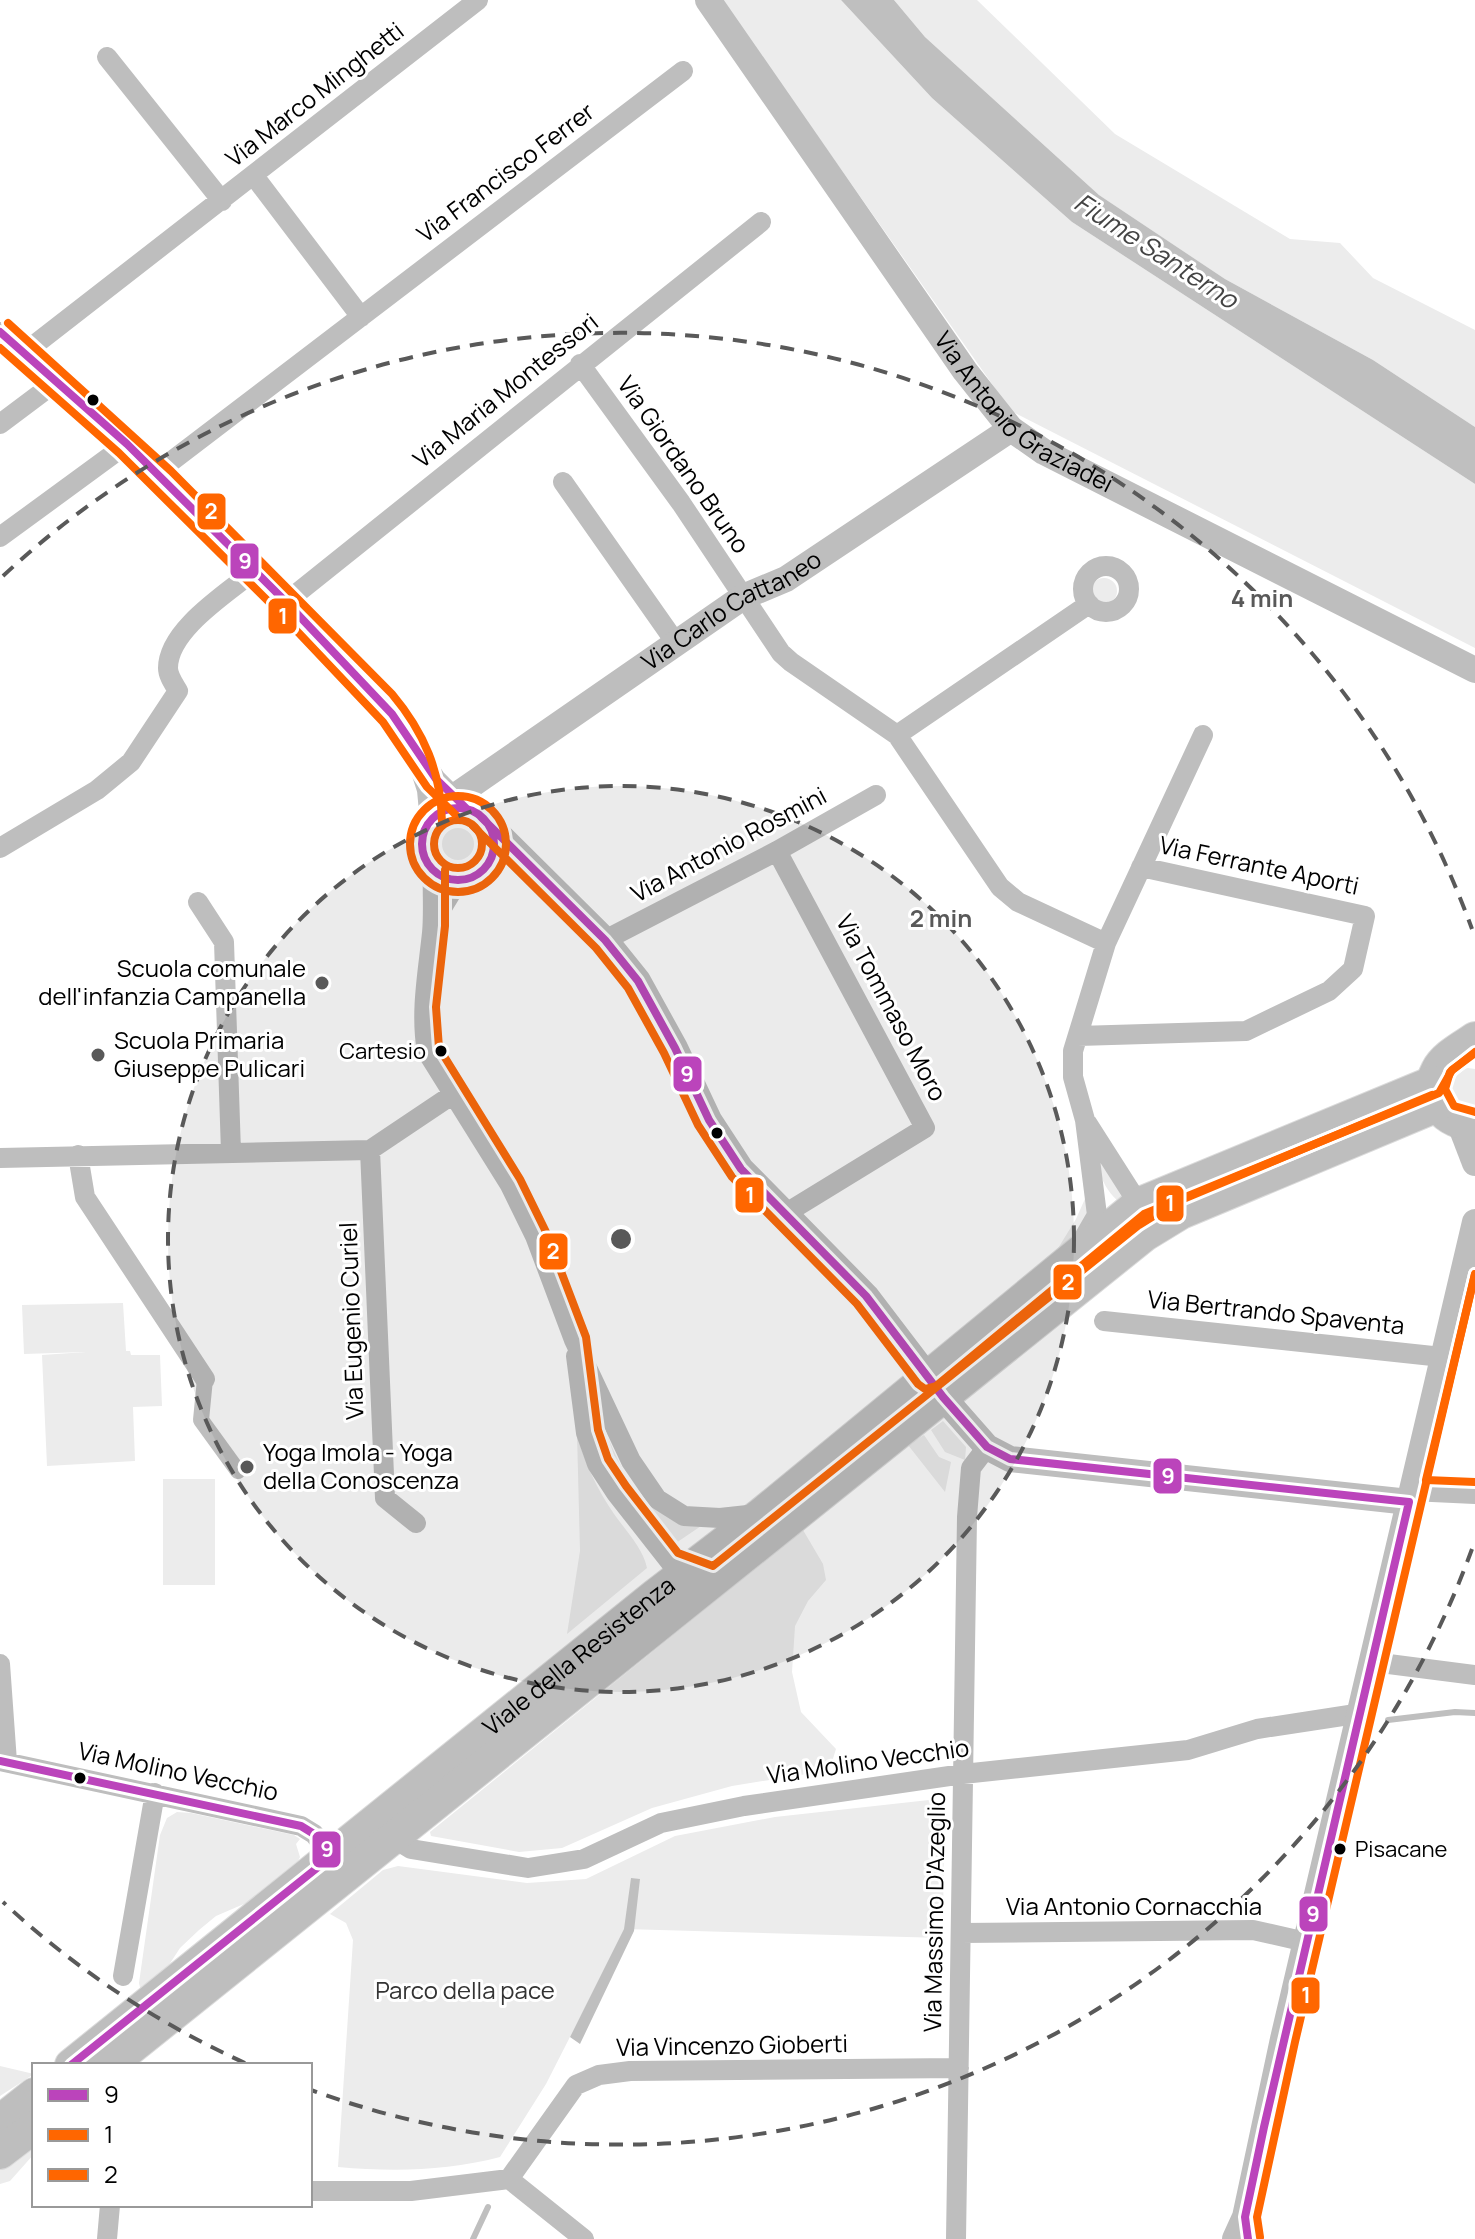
<svg xmlns="http://www.w3.org/2000/svg" width="1475" height="2239" viewBox="0 0 1475 2239" font-family="Manrope,sans-serif">
<style>
.green{fill:#ececec}
.water{fill:#bfbfbf}
.lines{fill:none;stroke-linecap:round;stroke-linejoin:round}
.stream{stroke:#bfbfbf;stroke-width:6}
.primary-casing{stroke:#dbdbdb;stroke-width:34}
.pedestrian{stroke:#bebebe;stroke-width:16}
.minor{stroke:#bebebe;stroke-width:20}
.tertiary{stroke:#bebebe;stroke-width:26}
.primary{stroke:#bebebe;stroke-width:32}
.bus-1-casing{stroke:#fff;stroke-width:14}
.bus-2-casing{stroke:#fff;stroke-width:14}
.bus-3-casing{stroke:#fff;stroke-width:14}
.bus-1{stroke:#b4b;stroke-width:8}
.bus-2{stroke:#f60;stroke-width:8}
.bus-3{stroke:#f60;stroke-width:8}
.ring{fill:none;stroke:#595959;stroke-width:4;stroke-dasharray:14 10}
.bus-dot{fill:#000;stroke:#fff;stroke-width:3}
.poi-dot{fill:#595959;stroke:#fff;stroke-width:3}
.labels{text-anchor:middle;stroke-width:6;stroke-linejoin:round;paint-order:stroke}
.bus-label{font-size:22px;fill:#000;stroke:#fff;text-anchor:end}
.street-label{font-size:24px;fill:#000;stroke:#fff}
.poi-label{font-size:24px;fill:#000;stroke:#fff;text-anchor:start}
.park-label{font-size:24px;fill:#333;stroke:#fff}
.water-label{font-size:26px;font-style:italic;fill:#444;stroke:#fff}
.centre{fill:#595959;stroke:#fff;stroke-width:4}
.ring-label{font-size:24px;text-anchor:middle;font-weight:bold;fill:#595959;stroke:#fff;stroke-width:6;stroke-linejoin:round;paint-order:stroke}
.line-badge{stroke:#fff;stroke-width:3}
.badge-label{font-size:22px;text-anchor:middle;font-weight:bold;fill:#fff}
</style>
<rect width="100%" height="100%" fill="#fff"/>
<!-- green -->
<path class="green" d="M722,0h119l91,98 140,124 403,262v164l-464,-237z
M894,0h83l138,134 175,105 50,4 33,35 102,52v97l-102,-67 -148,-81 -126,-84 -174,-158z
M1091 591a13 13 0 1 1 26 0a13 13 0 1 1-26 0Z
M442 844a16 16 0 1 1 32 0a16 16 0 1 1-32 0Z
M1468,1068l7,1v38l-17,-2c-14,-14 -10,-32 10,-37z
M1089,1136l36,65 -4,2c-21,-14 -25,-44 -32,-67z
M1088,1192c4,33 -6,39 -31,58l19,-31z
M123,1303l3,48h4l1,4h29l2,51 -29,1 2,54 -88,5 -5,-111 44,-3 -62,2 -2,-49z
M943,1421l23,26 -1,13 -20,-8 -14,-22z
M577,1433c7,29 20,56 37,81 12,17 29,34 33,54l-80,66 13,-83z
M924,1435l15,22 12,5 -6,30 -37,-47z
M603,1437l5,1c11,25 26,59 50,73 13,7 29,10 43,15l-28,19c-17,-19 -76,-82 -70,-108z
M163,1479h52v106h-52z
M803,1530l20,34 3,16 -18,21 -13,25 -3,46 9,40 35,37 -5,16 -18,8 -81,13 -80,22 -90,40 -43,4 -88,-16 -1,-4z
M929,1800l15,6 -1,132 -318,-9 -79,155 -46,73c-53,14 -107,15 -162,10l15,-227 -7,-17 -16,-9 53,-44 15,-4 129,17 59,-4 89,-43 100,-19z
M177,1812l14,1 103,22 6,4 -4,5 4,13 -4,8 -38,33 -42,18 -17,14 -19,18 -15,23 -24,21 -2,-9 21,-148 7,-17z
M0,2066l34,8 -34,22z
M34,2138v16l-24,27 -10,3v-19z"/>
<!-- water -->
<path class="water" d="M841,0h53l31,37 174,158 126,84 148,81 102,67v57l-403,-262 -140,-124z
M631,1878l9,1 -6,52 -54,113 -10,-7 54,-108z"/>
<g class="lines">
<!-- stream -->
<path class="stream" d="M1388,1720l67,-8 20,1
M473,2239l15,-32"/>
<!-- primary casing -->
<g class="primary-casing">
<g id="primary">
<path d="M1475,1038c-13,9 -31,18 -38,32 -15,28 9,56 38,54"/>
<path id="s3" d="M71,2065l583,-469 107,-82 377,-310 295,-122"/>
<path d="M110,2065l1035,-830 36,-22 256,-107"/>
<path d="M0,2121l34,-27"/>
<path d="M0,2153l34,-26"/>
</g>
</g>
<!-- pedestrian -->
<path class="pedestrian" d="M205,1379l-4,41 37,51"/>
<!-- minor -->
<path class="minor" d="M107,57l115,144
M254,176l107,141
M0,332l127,112 159,158 106,112 44,65 18,18
M24,353l454,-353
M580,364l101,139 100,150 10,9 106,73 103,152 18,15 88,41
M0,424l56,-42
M156,473l527,-402
M563,482l113,161
M0,537l127,-93
M1083 589a23 23 0 1 1 46 0a23 23 0 1 1-46 0Z
M286,602l475,-380
M897,735l192,-131
M419,765l8,25 3,32
M0,848l97,-58 34,-28 47,-71c-4,-7 -10,-15 -10,-23 0,-38 58,-74 86,-97
M777,851l148,277 -142,87
M433,870c-1,21 1,42 -1,63 -4,39 -12,79 -5,119l83,133 25,51 39,104 57,121 26,38 27,17 36,2 37,-4
M198,902l26,40 7,210
M434,921l17,-28 14,-14
M605,940l172,-89 99,-56
M1078,1036l168,-5 83,-40 24,-22 12,-53 -224,-49
M1087,1123l44,69 9,20
M370,1150l15,348 31,25
M78,1155l7,42 120,182
M0,1158l370,-8 82,-55
M1082,1241l15,-26 -12,-95 -12,-43v-26l33,-108 97,-208
M1104,1321l338,36
M576,1356l10,77 11,31 19,29 55,70 24,9
M1411,1491l64,3
M1373,1662l102,13
M0,1664l7,98
M0,1761l301,65 13,8 18,22
M393,1838l18,11 117,19 56,-9 77,-36 83,-17 219,-32 225,-24 69,-21 105,-16
M961,1933l292,-3 53,12
M123,1976l32,-183
M509,2179l67,-94 23,-10 31,-4 329,-3
M509,2179l75,60
M310,2191h101l98,-12
M107,2239l3,-34
M956,2239l11,-722 4,-49 16,-21"/>
<!-- tertiary -->
<g class="tertiary">
<path id="s1" d="M708,0l257,371 46,58 33,23 431,218"/>
<circle cx="458" cy="844" r="36"/>
<path id="s2" d="M468,810l-14,-13 289,-200 43,-18 225,-150"/>
<path d="M481,817l124,123 33,41 37,67 34,72 32,49 125,127 77,101 44,50 23,12 399,43"/>
<path d="M1460,1124l15,39"/>
<path d="M1235,2239l10,-22 38,-178 192,-817"/>
</g>
<!-- primary -->
<use href="#primary" class="primary"/>
<!-- bus-1 casing -->
<g class="bus-1-casing">
<path id="bus-1" d="M0,332l127,112 159,158 106,112 44,65 32,31
M422 844a36 36 0 1 1 72 0a36 36 0 1 1-72 0Z
M481,817l124,123 33,41 37,67 34,72 32,49 125,127 77,101 44,50 23,12 399,43 -145,625 -19,90 3,22
M0,1761l301,65 13,8 18,22 -261,209"/>
</g>
<!-- bus-2 casing -->
<g class="bus-2-casing">
<path id="bus-2" d="M0,348l119,105 158,157 106,112 44,65 33,32
M410 844a48 48 0 1 1 96 0a48 48 0 1 1-96 0Z
M473,826l123,122 32,40 36,65 34,72 34,52 125,127 61,80 7,5 11,-3 208,-172 295,-121 13,-23 23,-17
M1260,2237l-3,-20 38,-175 180,-768"/>
</g>
<!-- bus-3 casing -->
<g class="bus-3-casing">
<path id="bus-3" d="M8,323l163,148 221,223c32,38 49,78 50,128
M434 844a24 24 0 1 1 48 0a24 24 0 1 1-48 0Z
M445,870v56l-9,81 3,41 81,131 26,53 40,105 12,93 10,29 18,27 52,67 35,13 426,-341 37,-23 256,-107
M1475,1052l-25,20 -5,17 9,17 21,6
M1475,1274l-49,206 49,2"/>
</g>
<!-- bus-1 -->
<use href="#bus-1" class="bus-1"/>
<!-- bus-2 -->
<use href="#bus-2" class="bus-2"/>
<!-- bus-3 -->
<use href="#bus-3" class="bus-3"/>
</g>
<!-- distance rings -->
<circle cx="621" cy="1239" r="453" fill="#595959" fill-opacity=".12"/>
<g class="ring">
<circle cx="621" cy="1239" r="453"/>
<path d="M1472 1549A906 906 0 0 1 311 2090M245 2063A906 906 0 0 1 3 1902M3 576A906 906 0 0 1 1472 929"/>
</g>
<!-- markers -->
<g class="bus-dot">
<circle cx="93" cy="400" r="7"/>
<circle cx="441" cy="1051" r="7"/>
<circle cx="717" cy="1133" r="7"/>
<circle cx="80" cy="1778" r="7"/>
<circle cx="1340" cy="1849" r="7"/>
</g>
<g class="poi-dot">
<circle cx="322" cy="983" r="8"/>
<circle cx="98" cy="1055" r="8"/>
<circle cx="247" cy="1467" r="8"/>
</g>
<g class="labels">
<!-- bus labels -->
<g class="bus-label">
<text x="426" y="1059">Cartesio</text>
<text x="1355" y="1857" text-anchor="start">Pisacane</text>
</g>
<!-- street labels -->
<g class="street-label">
<text transform="translate(315 95) rotate(-38)" y="8">Via Marco Minghetti</text>
<text transform="translate(506 173) rotate(-37)" y="8">Via Francisco Ferrer</text>
<text transform="translate(506 391) rotate(-39)" y="8">Via Maria Montessori</text>
<text dy="8" stroke="none"><textPath href="#s1" startOffset="524">Via Antonio Graziadei</textPath></text>
<text transform="translate(683 465) rotate(55)" y="8">Via Giordano Bruno</text>
<text dy="8" stroke="none"><textPath href="#s2" startOffset="354">Via Carlo Cattaneo</textPath></text>
<text transform="translate(729 845) rotate(-28)" y="8">Via Antonio Rosmini</text>
<text transform="translate(1259 866) rotate(12)" y="8">Via Ferrante Aporti</text>
<text transform="translate(891 1008) rotate(62)" y="8">Via Tommaso Moro</text>
<text transform="translate(1276 1313) rotate(6)" y="8">Via Bertrando Spaventa</text>
<text transform="translate(352 1321) rotate(-92)" y="8">Via Eugenio Curiel</text>
<text dy="8" stroke="none"><textPath href="#s3" startOffset="652">Viale della Resistenza</textPath></text>
<text transform="translate(868 1762) rotate(-8)" y="8">Via Molino Vecchio</text>
<text transform="translate(178 1772) rotate(12)" y="8">Via Molino Vecchio</text>
<text x="1134" y="1915">Via Antonio Cornacchia</text>
<text transform="translate(935 1912) rotate(-89)" y="8">Via Massimo D'Azeglio</text>
<text transform="translate(732 2046) rotate(-1)" y="8">Via Vincenzo Gioberti</text>
</g>
<!-- poi labels -->
<g class="poi-label">
<text x="306" y="977" text-anchor="end">Scuola comunale<tspan x="306" dy="28">dell'infanzia Campanella</tspan></text>
<text x="114" y="1049">Scuola Primaria<tspan x="114" dy="28">Giuseppe Pulicari</tspan></text>
<text x="263" y="1461">Yoga Imola - Yoga<tspan x="263" dy="28">della Conoscenza</tspan></text>
</g>
<!-- park labels -->
<g class="park-label">
<text x="465" y="1999">Parco della pace</text>
</g>
<!-- water labels -->
<g class="water-label">
<text transform="translate(1156 251) rotate(33)" y="9">Fiume Santerno</text>
</g>
</g>
<circle cx="621" cy="1239" r="12" class="centre"/>
<g class="ring-label">
<text x="1262" y="607">4 min</text>
<text x="941" y="927">2 min</text>
</g>
<g class="line-badge">
<rect x="196" y="492" width="31" height="39" rx="8" fill="#f60"/>
<rect x="229" y="542" width="31" height="38" rx="8" fill="#b4b"/>
<rect x="267" y="597" width="31" height="38" rx="8" fill="#f60"/>
<rect x="672" y="1055" width="31" height="38" rx="8" fill="#b4b"/>
<rect x="734" y="1176" width="31" height="38" rx="8" fill="#f60"/>
<rect x="1155" y="1184" width="30" height="39" rx="8" fill="#f60"/>
<rect x="538" y="1232" width="31" height="39" rx="8" fill="#f60"/>
<rect x="1052" y="1263" width="31" height="38" rx="8" fill="#f60"/>
<rect x="1152" y="1457" width="31" height="38" rx="8" fill="#b4b"/>
<rect x="311" y="1830" width="31" height="39" rx="8" fill="#b4b"/>
<rect x="1298" y="1895" width="31" height="38" rx="8" fill="#b4b"/>
<rect x="1290" y="1976" width="31" height="39" rx="8" fill="#f60"/>
</g>
<g class="badge-label">
<text x="211" y="519">2</text>
<text x="245" y="569">9</text>
<text x="283" y="624">1</text>
<text x="687" y="1082">9</text>
<text x="750" y="1203">1</text>
<text x="1170" y="1211">1</text>
<text x="553" y="1259">2</text>
<text x="1068" y="1290">2</text>
<text x="1168" y="1484">9</text>
<text x="327" y="1857">9</text>
<text x="1313" y="1922">9</text>
<text x="1306" y="2003">1</text>
</g>
<!-- legend -->
<rect x="32" y="2063" width="280" height="144" fill="#ffffff" stroke="#999999" stroke-width="2"/>
<rect x="48" y="2089" width="40" height="12" fill="#bb44bb" stroke="#999999" stroke-width="2"/>
<text x="104" y="2103" font-size="24" fill="#000000">9</text>
<rect x="48" y="2129" width="40" height="12" fill="#ff6600" stroke="#999999" stroke-width="2"/>
<text x="104" y="2143" font-size="24" fill="#000000">1</text>
<rect x="48" y="2169" width="40" height="12" fill="#ff6600" stroke="#999999" stroke-width="2"/>
<text x="104" y="2183" font-size="24" fill="#000000">2</text>
</svg>
